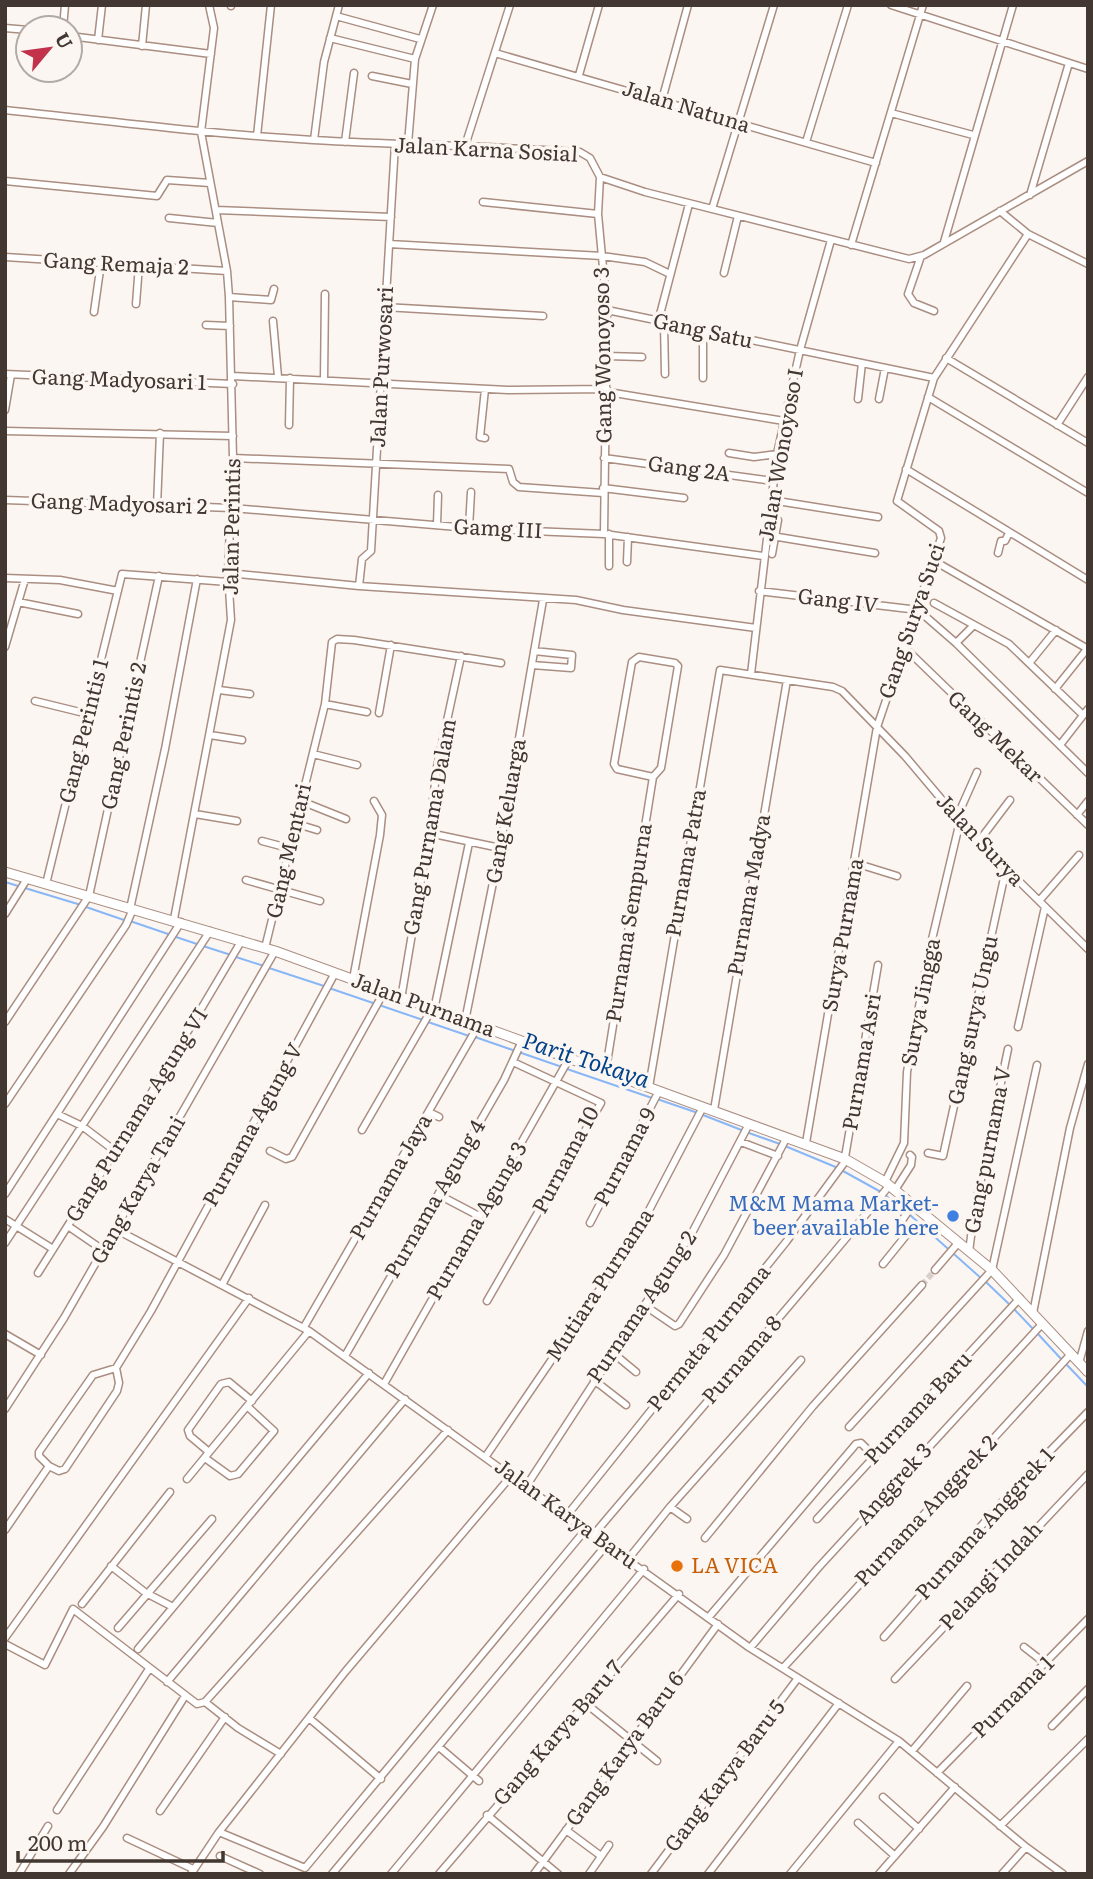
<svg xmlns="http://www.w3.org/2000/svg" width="1093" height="1879" viewBox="0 0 1093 1879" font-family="Literata,serif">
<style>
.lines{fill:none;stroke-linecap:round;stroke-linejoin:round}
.stream{stroke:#89b7f6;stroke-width:2}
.street-tunnel{stroke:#d7d0cc;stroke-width:6;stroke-dasharray:6 3;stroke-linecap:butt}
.street-casing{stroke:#aa8e81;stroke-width:9}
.secondary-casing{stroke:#aa8e81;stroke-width:11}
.street{stroke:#fff;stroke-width:6}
.secondary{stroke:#fff;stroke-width:9}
.shop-dot{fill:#3f7fe0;stroke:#fcf6f3;stroke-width:2.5}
.food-dot{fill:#e8710a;stroke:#fcf6f3;stroke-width:2.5}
.labels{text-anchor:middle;stroke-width:7;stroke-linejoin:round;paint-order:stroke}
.street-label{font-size:21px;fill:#423731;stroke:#fcf6f3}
.shop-label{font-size:21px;fill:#366cbe;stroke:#fcf6f3;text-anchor:end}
.food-label{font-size:21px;fill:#c56008;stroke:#fcf6f3;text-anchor:start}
.water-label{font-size:23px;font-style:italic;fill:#004188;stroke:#fcf6f3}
</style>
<rect width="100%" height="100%" fill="#fcf6f3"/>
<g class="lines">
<!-- stream -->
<path class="stream" d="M5,882l76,23
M86,907l38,13
M130,921l41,14
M176,937l21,7
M203,946l28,9
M236,957l28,9
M269,968l55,18
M329,988l44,15
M379,1005l44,15
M428,1022l41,14
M475,1037l87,30
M567,1069l85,29
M657,1099l41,14
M703,1115l41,16
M749,1133l31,11
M785,1146l53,22
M843,1171l38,21
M885,1195l21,16
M910,1215l72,64
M986,1282l24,23
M1014,1309l20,21
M1038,1334l25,27
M1067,1365l21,22"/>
<!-- street-tunnel -->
<path class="street-tunnel" d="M922,1285l13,-15"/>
<!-- street casing -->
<g class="street-casing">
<path id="street" d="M891,5l197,64
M231,6v-1
M336,16l84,23
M5,28l23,2
M63,28l2,-23
M70,36l141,18
M330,38l85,21
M98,40l4,-35
M142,46l4,-41
M495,53l381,110
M579,75l20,-70
M372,76l40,8
M662,100l26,-95
M5,110c103,11 205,24 308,30 89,5 178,6 267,12l10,6 10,19 -2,37 9,96 -3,224
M891,113l82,22
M257,136l14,-131
M314,140l10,-78 15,-57
M345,142l9,-69
M806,142l42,-137
M408,144l7,-85 18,-54
M465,146l45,-141
M600,177l45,15 264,67 15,-4 164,-94
M5,181l152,15 10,-16 43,3
M1030,195l39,-132
M483,202l115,12
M712,209l62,-204
M216,210l175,7
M1000,211l28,23 60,30
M169,218l49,5
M944,242l69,-237
M389,244l213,12 43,6 25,12
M851,245l72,-240
M921,256l-13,38 6,9 20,8
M5,257l222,14
M724,273l14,-57
M229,297l42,3 3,-11
M136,304l3,-39
M384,307l159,9
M607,310l327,68
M94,312l7,-49
M273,321l5,56
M658,322l31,-118
M664,323l1,51
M206,325l24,1
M703,331v47
M607,356l35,1
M946,358l142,85
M5,374l228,10
M233,376l275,14 99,-1
M324,380l1,-86
M485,389l-5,48 5,1
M608,392l176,29
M928,397l160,96
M858,399l4,-36
M879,399l6,-31
M5,410l6,-35
M289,425l1,-47
M1057,425l31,-48
M5,431l228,5
M729,453l25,4 23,-3
M233,458l276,11 4,13 6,5 84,6
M604,458l169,23
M906,469l182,111
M603,488l81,10
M5,500l227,8 249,21 123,5 159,22
M771,500l107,17
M157,506l3,-73
M437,525l1,-30
M469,528l2,-36
M609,534v32
M766,535l109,18
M998,553l3,-12h4l4,-8
M772,554l6,-34
M627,562l1,-25
M936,562l152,87
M228,573l131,13 217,14 47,10 133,18
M5,578l55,2 58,11
M359,586l3,-27 9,-8 24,-407
M759,591l159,19 38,33 132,130
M18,602l60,12
M934,603l75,41 74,71
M956,643l17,-17
M5,647l20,-68
M904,647l184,178
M1030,662l26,-32
M532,665l39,3 1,-13 -38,-4
M751,674l26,-220 23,-104 31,-110
M1055,689l32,-40
M219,690l31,4
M35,701l53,13
M325,704l42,8
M379,713l12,-68
M210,735l32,5
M1060,745l28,-36
M313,754l44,11
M301,801l45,18
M195,814l42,7
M1077,815l11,-14
M957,817l20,-45
M297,824l20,6
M429,833l71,15
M262,841l30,8
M979,841l31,-41
M855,863l42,13
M246,880l74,21
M46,884l76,-310 106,8
M1039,901l40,-46
M130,909l35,-160 32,-170
M5,914l22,-35
M174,919l57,-299 -3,-47 5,-115 -4,-161 -2,-26 -26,-139 13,-104 -5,-23
M265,948l60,-244 7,-62 5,-3 17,1 147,23
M353,979l27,-144 2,-20 -8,-14
M401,999l28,-166 8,-66 24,-111
M434,1010l35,-167
M465,1021l35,-173 43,-248
M5,1022l84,-126 70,-320
M1018,1027l27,-120
M606,1069l47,-292 8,-9 17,-102 -3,-3 -36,-6 -7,5 -18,102 3,5 36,8
M649,1087l71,-417 113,17 9,4 63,65 65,77 118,116
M5,1104l121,-179 7,-16
M714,1110l73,-430
M429,1112l10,5
M57,1114l25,12 33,25
M362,1130l70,-121
M741,1142l37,14
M806,1143l71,-416 64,-189 -2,-7 -42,-30 37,-123 94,-144
M270,1151l16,8 6,-2 92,-165
M928,1153l15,3 63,-287
M885,1182l19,-39 3,-71 22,-120 31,-131
M895,1190l16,-25 1,-8 -2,-2
M5,1194l176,-272
M439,1195l40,21
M5,1219l48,30
M590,1223l69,-132
M68,1226l35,24
M115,1229l194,102 441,317 149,93 127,106 37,27
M908,1231l5,-3 8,5 11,-13
M5,1243l205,-312
M969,1252l5,-39 34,-164
M883,1264l25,-31 -7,-11 12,-18
M935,1270l24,-28
M38,1273l106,-168 98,-165
M223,1283l42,-78
M487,1301l114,-198 -88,-41
M644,1305l31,21 4,-2 45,-69 63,-118
M1033,1313l37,-185 18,-64
M304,1327l174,-301
M5,1334l36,21
M613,1353l23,19
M345,1356l159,-276 18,-39
M1079,1363l9,-32
M594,1380l32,25
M384,1384l186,-327
M5,1409l59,-91 211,-367
M849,1427l143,-157 45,-205
M209,1452l-19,-16 -2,-6 33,-46 8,-2 23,19
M486,1456l148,-217 69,-132
M205,1458l25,18 8,-2 36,-43 -26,-24
M49,1466l-10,-10v-4l54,-77 23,-7
M187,1479l122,-148
M527,1485l166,-254 56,-107
M670,1507l131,-147
M568,1514l218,-272 58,-79 34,-198
M817,1519l203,-221
M5,1530l44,-64 10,5 6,-2 52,-78 2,-8 -3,-15 35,-57 184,-338
M595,1533c98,-116 199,-230 294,-347
M705,1538l108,-132 109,-121
M629,1558l41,-51 17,12
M111,1566l35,27 27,14
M82,1604l88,-112
M708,1618l148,-174 5,-1 12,12
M118,1628l94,-109
M884,1637l134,-153 70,-72
M5,1638l244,-340
M5,1644l40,21 28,-56 124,95 8,-2 33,26 43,26
M1024,1647l22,17
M750,1648l68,-80 224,-244
M138,1649l231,-276
M783,1668l287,-313
M895,1679l193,-205
M167,1682l238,-283
M205,1702l243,-272
M584,1702l73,59
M309,1718l72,61
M1052,1726l36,-37
M439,1747l40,34
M912,1751l55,-65
M937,1773l151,-154
M883,1797l36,32
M57,1810l92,-141
M160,1811l65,-94
M487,1815l71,59
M858,1823l37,33
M1000,1826l88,-87
M566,1830l35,26
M219,1832l86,36 282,-340
M127,1838l66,31
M220,1856l40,18
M19,1874l29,-48
M69,1874l34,-47 82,-131
M191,1874l28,-42 126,-160 167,-197
M332,1874l276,-331
M391,1874l253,-305
M439,1874l240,-280
M534,1874l184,-250
M589,1874l20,-29
M651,1874l147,-196
M708,1874l131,-171
M790,1874l109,-133
M879,1874l76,-87
M1002,1874l24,-27"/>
</g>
<!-- secondary casing -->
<g class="secondary-casing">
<path id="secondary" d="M5,872l270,79 570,208 40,23 107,88 96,102"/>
</g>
<!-- street -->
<use href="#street" class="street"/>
<!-- secondary -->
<use href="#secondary" class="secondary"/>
</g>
<!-- markers -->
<circle class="shop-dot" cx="953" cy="1216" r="7"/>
<circle class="food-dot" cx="677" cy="1566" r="7"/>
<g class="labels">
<!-- street labels -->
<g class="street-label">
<text transform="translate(686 107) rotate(17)" y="7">Jalan Natuna</text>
<text transform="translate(486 150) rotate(3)" y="7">Jalan Karna Sosial</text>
<text transform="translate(116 264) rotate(3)" y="7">Gang Remaja 2</text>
<text transform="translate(703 331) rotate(12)" y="7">Gang Satu</text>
<text transform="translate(603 355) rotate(-91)" y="7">Gang Wonoyoso 3</text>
<text transform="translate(382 367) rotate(-87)" y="7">Jalan Purwosari</text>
<text transform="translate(119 380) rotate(2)" y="7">Gang Madyosari 1</text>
<text transform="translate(781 455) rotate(-80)" y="7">Jalan Wonoyoso I</text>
<text transform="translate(689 469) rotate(8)" y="7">Gang 2A</text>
<text transform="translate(119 504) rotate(2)" y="7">Gang Madyosari 2</text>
<text transform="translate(232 527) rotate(-89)" y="7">Jalan Perintis</text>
<text transform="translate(498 529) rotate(3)" y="7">Gamg III</text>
<text transform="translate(838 601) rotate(7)" y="7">Gang IV</text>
<text transform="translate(912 621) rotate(-71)" y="7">Gang Surya Suci</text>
<text transform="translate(84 731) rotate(-76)" y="7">Gang Perintis 1</text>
<text transform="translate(124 736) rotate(-78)" y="7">Gang Perintis 2</text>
<text transform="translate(995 737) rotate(44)" y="7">Gang Mekar</text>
<text transform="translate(506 811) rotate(-80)" y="7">Gang Keluarga</text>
<text transform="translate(430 827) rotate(-80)" y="7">Gang Purnama Dalam</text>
<text transform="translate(980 840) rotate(47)" y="7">Jalan Surya</text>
<text transform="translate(289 851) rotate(-77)" y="7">Gang Mentari</text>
<text transform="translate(686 863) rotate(-80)" y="7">Purnama Patra</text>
<text transform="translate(749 895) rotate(-80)" y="7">Purnama Madya</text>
<text transform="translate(629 923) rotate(-81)" y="7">Purnama Sempurna</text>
<text transform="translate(843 935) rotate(-80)" y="7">Surya Purnama</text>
<text transform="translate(921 1002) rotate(-79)" y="7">Surya Jingga</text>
<text transform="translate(423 1005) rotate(20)" y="7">Jalan Purnama</text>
<text transform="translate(973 1020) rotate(-78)" y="7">Gang surya Ungu</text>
<text transform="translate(862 1062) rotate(-80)" y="7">Purnama Asri</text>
<text transform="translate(137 1115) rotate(-58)" y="7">Gang Purnama Agung VI</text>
<text transform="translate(253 1125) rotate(-61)" y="7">Purnama Agung V</text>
<text transform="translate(988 1150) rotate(-79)" y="7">Gang purnama V</text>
<text transform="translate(625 1157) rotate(-62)" y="7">Purnama 9</text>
<text transform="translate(566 1160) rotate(-62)" y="7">Purnama 10</text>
<text transform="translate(391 1177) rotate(-60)" y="7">Purnama Jaya</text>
<text transform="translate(138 1190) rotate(-60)" y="7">Gang Karya Tani</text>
<text transform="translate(435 1199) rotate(-60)" y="7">Purnama Agung 4</text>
<text transform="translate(477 1221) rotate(-60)" y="7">Purnama Agung 3</text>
<text transform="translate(600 1285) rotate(-57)" y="7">Mutiara Purnama</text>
<text transform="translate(642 1307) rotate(-56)" y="7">Purnama Agung 2</text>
<text transform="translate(709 1338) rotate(-51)" y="7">Permata Purnama</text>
<text transform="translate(742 1360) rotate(-49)" y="7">Purnama 8</text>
<text transform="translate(918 1408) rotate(-47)" y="7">Purnama Baru</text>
<text transform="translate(894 1484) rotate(-48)" y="7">Anggrek 3</text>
<text transform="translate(926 1511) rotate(-47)" y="7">Purnama Anggrek 2</text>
<text transform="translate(566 1514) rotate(36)" y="7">Jalan Karya Baru</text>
<text transform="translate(985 1524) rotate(-48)" y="7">Purnama Anggrek 1</text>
<text transform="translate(991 1576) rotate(-47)" y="7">Pelangi Indah</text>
<text transform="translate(1013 1697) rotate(-45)" y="7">Purnama 1</text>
<text transform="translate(558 1733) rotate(-49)" y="7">Gang Karya Baru 7</text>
<text transform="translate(625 1749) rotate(-54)" y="7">Gang Karya Baru 6</text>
<text transform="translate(725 1776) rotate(-53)" y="7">Gang Karya Baru 5</text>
</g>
<!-- shop labels -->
<g class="shop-label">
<text x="939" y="1211">M&amp;M Mama Market-<tspan x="939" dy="24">beer available here</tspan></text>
</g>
<!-- food labels -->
<g class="food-label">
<text x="691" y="1573">LA VICA</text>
</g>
<!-- water labels -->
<g class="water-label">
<text transform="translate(586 1060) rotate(18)" y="8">Parit Tokaya</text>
</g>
</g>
<!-- border -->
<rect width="1093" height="1879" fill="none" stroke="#423731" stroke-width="14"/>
<!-- north arrow -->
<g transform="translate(49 49) rotate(61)"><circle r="33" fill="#fcf6f3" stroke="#b2aaa5" stroke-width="2"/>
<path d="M0-5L12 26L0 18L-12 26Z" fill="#c2324b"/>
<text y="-10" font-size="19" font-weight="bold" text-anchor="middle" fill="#423731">U</text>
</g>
<!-- scale -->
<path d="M18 1851v10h205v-10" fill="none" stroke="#423731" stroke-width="3.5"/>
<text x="28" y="1851" font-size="21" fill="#423731" stroke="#fcf6f3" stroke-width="5" paint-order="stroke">200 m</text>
</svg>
